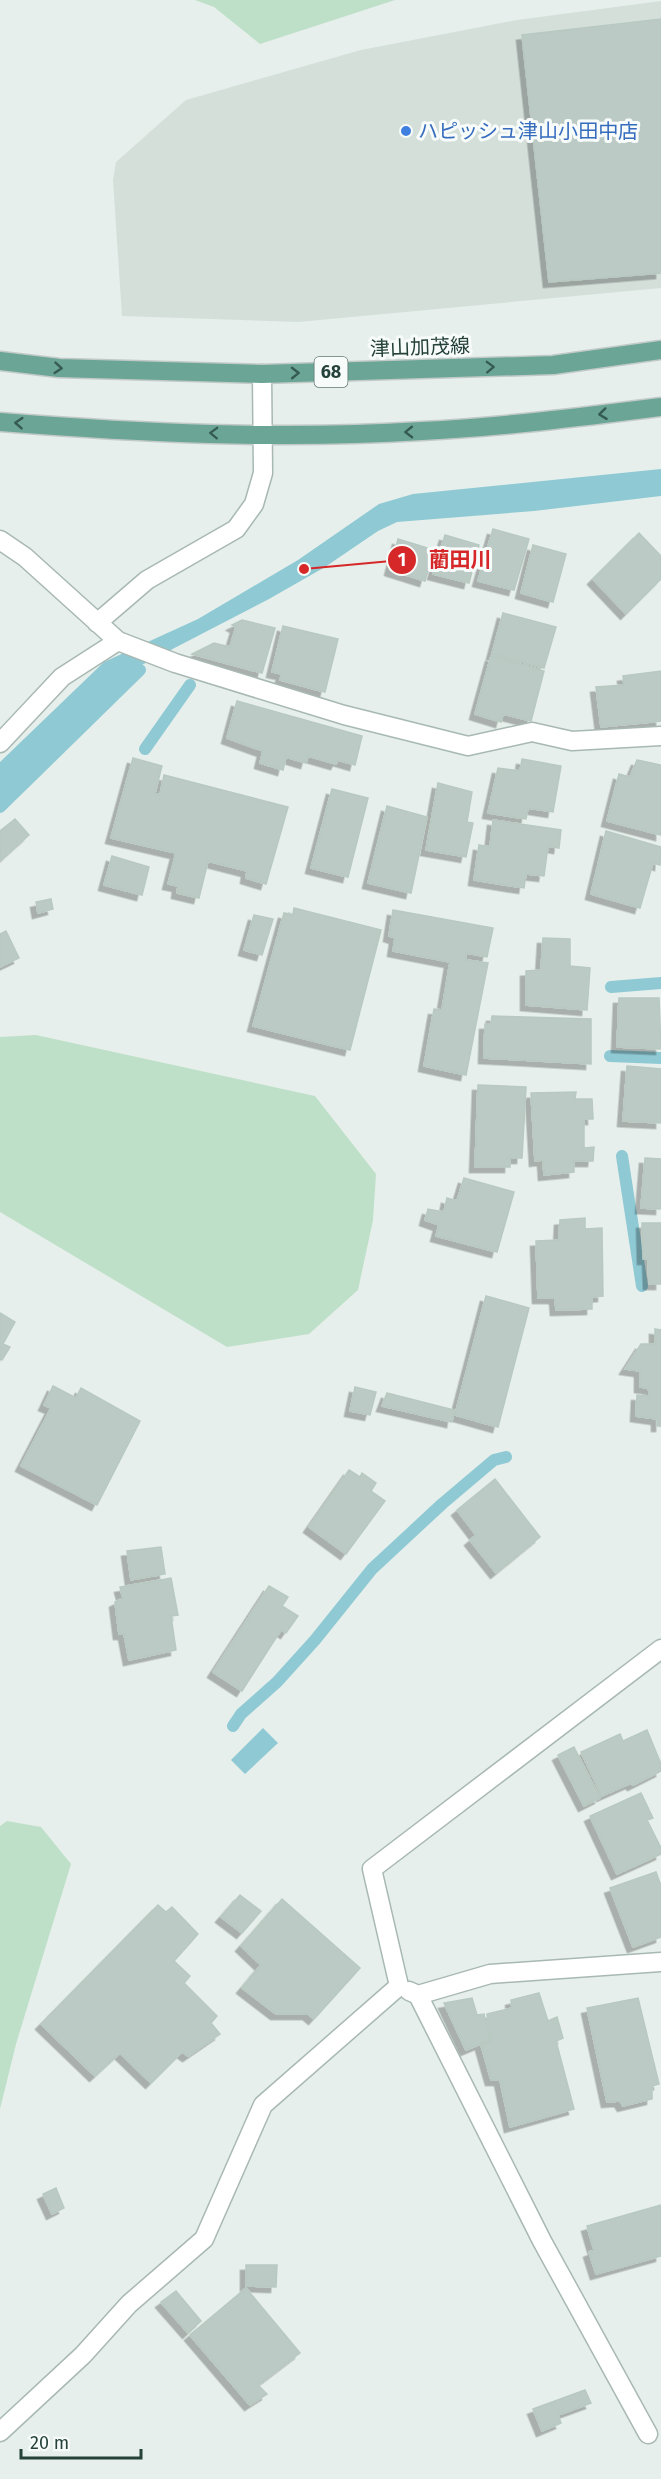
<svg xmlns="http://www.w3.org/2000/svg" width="661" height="2479" viewBox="0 0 661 2479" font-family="'Fira Sans','Noto Sans JP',sans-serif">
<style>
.built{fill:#d4dfda}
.green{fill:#bfe0c8}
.water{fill:#8ec9d4}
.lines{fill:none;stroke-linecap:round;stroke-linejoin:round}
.stream{stroke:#8ec9d4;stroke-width:12}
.building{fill:#bbcac4;stroke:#b8c9c2;stroke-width:1.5;filter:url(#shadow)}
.minor-casing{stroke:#a8b8b2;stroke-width:21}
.major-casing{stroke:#c2cac8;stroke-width:21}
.minor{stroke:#fff;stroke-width:18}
.major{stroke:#6aa596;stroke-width:18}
.oneway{stroke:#365b51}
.shop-dot{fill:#3f7fe0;stroke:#f7fbf9;stroke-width:2}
.labels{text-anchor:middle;stroke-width:6;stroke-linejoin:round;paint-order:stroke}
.shield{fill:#f7fbf9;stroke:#637a73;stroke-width:1.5}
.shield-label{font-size:18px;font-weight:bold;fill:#24423a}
.shop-label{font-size:20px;fill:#366cbe;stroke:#f7fbf9;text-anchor:start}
.street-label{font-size:20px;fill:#24423a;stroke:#f7fbf9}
.leader{fill:none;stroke:#d62828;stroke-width:2}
.callout-dot{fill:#d62828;stroke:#f7fbf9;stroke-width:2}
.mark-label{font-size:18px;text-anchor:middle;font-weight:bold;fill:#fff}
.callout-label{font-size:21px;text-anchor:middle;font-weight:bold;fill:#d62828;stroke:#f7fbf9;stroke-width:6;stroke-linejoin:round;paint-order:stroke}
</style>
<defs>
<filter id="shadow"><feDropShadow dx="-5.5" dy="5.5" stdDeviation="0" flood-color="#0004"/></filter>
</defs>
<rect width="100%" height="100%" fill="#e6efeb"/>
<!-- built -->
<path class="built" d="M661,1v287l-363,34 -176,-6 -9,-136 3,-18 70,-62 175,-50 156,-30z"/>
<!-- green -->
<path class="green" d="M195,0h200l-135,44 -46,-37z
M36,1035l279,61 61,78 -3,46 -15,70 -49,44 -82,13 -227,-135v-175z
M7,1821l34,6 30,37 -55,180 -16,65v-283z"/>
<!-- water -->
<path class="water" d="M661,469v27l-127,15 -137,11 -19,9 -53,36 -56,32 -135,70 -134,132v-39l104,-100 94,-43 100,-59 81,-56 34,-10z
M263,1728l15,15 -33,31 -14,-14z"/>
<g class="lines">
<!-- stream -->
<path class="stream" d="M145,749l45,-64
M0,807l140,-137
M611,987l50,-4
M610,1056l51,2
M622,1156l20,130
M233,1726l8,-12 36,-32 38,-42 57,-71 70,-65 52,-44 12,-3"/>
</g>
<!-- building -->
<path class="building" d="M661,19v254l-112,9 -27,-247z
M493,529l36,10 -15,51 -36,-9z
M639,533l22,23v23l-35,35 -33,-35z
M445,535l34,10 -10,38 -36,-9z
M398,539l36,11 -9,31 -35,-11z
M533,545l33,9 -13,48 -32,-9z
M503,613l53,14 -12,41 -52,-14z
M242,620l33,8 -13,45 -70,-19 22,-11 16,4 6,-20 -4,-2z
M283,626l55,13 -13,53 -45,-12 2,-6 -10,-2z
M491,656l53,15 -13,50 -28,-7 -2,8 -26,-8z
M661,671v50l-60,6 -5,-40 28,-2 -1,-9z
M237,701l125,35 -7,29 -17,-5 -2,4 -28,-8 -2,7 -20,-6 -3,13 -23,-7 3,-12 -36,-13z
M133,758l29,8 -7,27 5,2 4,-20 124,32 -22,77 -20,-6 1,-7 -39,-10 -9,37 -22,-5 1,-7 -10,-2 8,-31 -65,-15z
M522,759l39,7 -8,46 -25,-4 -2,11 -38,-6 10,-45 22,3z
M637,760l24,5v70l-54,-14 12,-47 11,3z
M438,783l34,9 -5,30 6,1 -7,34 -40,-7z
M332,789l36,9 -20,79 -37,-9z
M387,806l40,11 -16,76 -43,-10z
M15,819l14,16 -29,26v-30z
M493,820l68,10 -2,18 -11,-2 -4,30 -18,-2 -2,14 -50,-8 5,-35 11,2z
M606,831l55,16 -1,18 -7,-2 -13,45 -49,-14z
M112,856l37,11 -7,28 -38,-10z
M51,899l2,10 -15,4 -2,-11z
M294,908l87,22 -31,120 -97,-24 31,-113 9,2z
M393,910l100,18 -6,29 -21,-4v7l22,3 -22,112 -42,-9 10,-57 8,1 8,-48 -57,-11 2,-13 -6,-2z
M254,915l19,4 -11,36 -18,-5z
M6,931l13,27 -19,9v-33z
M543,938l27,1v27l20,2 -3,42 -61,-5v-34l15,-1z
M619,998h40l2,51 -44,-2z
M492,1016l99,3v45l-107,-6 1,-34h6z
M627,1066l34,3v54l-38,-2z
M478,1085l48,2 -4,71h-12v9h-35z
M576,1092l-1,7h17l1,20h-9v29l10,-1 -1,14h-19v11l-30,3 -1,-15 -8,1 -4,-68z
M645,1158l16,1v50l-20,-1z
M464,1178l50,14 -17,60 -61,-16 3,-11 -14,-5 3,-11 16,3 3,-14 10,3z
M585,1218v11l17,-1 1,68 -11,1v12l-36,1 -1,-12h-17l-2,-57 23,-1 1,-20z
M642,1223h19v61h-12l-1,-25h-5z
M486,1296l43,12 -31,119 -43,-12z
M0,1313l15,9 -12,22 7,3 -8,13 -2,-1z
M655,1329l6,1v96h-4v-7l-21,-3 1,-21 13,1 -2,-8 -8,-1v-16l-15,-2 16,-25h14z
M53,1386l23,12 5,-10 59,33 -43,84 -76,-39 30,-58 -7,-3z
M355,1387l21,5 -6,23 -20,-4z
M387,1393l67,17 -2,12 -70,-16z
M349,1470l11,7 2,-4 14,10 -5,8 14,10 -39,53 -37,-27z
M495,1479l45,58 -44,36 -26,-33 6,-5 -19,-25z
M161,1547l4,27 -34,6 -4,-29z
M171,1578l7,37 -7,1 5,34 -47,10 -5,-26h-5l-4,-32 8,-4 -3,-11z
M269,1586l19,11 -6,9 16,10 -12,17 -5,-3 -39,61 -29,-19z
M647,1730l14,34v7l-28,14 -2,-2 -29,13 -21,-44 39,-18 3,7z
M574,1747l26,51 -16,8 -26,-51z
M641,1793l12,25 -6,2 14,28v6l-44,20 -27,-58z
M656,1872l5,14v51l-28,10 -23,-59z
M240,1895l21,16 -19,22 -21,-16z
M282,1899l78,69 -46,51 -6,-5h-32l-34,-26 19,-23 -20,-19z
M158,1905l8,7 6,-5 26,27 -24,27 16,15 -6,7 33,33 -6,7 9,11 -32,22 -6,-4 -31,31 -31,-30 -25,23 -54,-52z
M539,1993l9,28 9,-4 6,21 -7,3 18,68 -64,18 -10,-47h-9l-10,-35 10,-4 -4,-27 25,-6 -1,-8z
M472,1998l5,17 7,-1 6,26 -24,10 -22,-47z
M638,1998l21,86 -7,2v13l-29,7 -3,-5 -13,1 -20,-94z
M56,2188l8,20 -12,6 -9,-20z
M661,2205v51l-65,18 -7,-22 5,-2 -7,-24z
M246,2265h31l-1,22 -30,-1z
M246,2288l54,65 -42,32 9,9 -17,11 -60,-70z
M176,2291l25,30 -13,12 -27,-31z
M585,2390l6,13 -33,12 3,8 -19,8 -9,-22z"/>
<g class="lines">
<!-- minor casing -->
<g class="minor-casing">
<path id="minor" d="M0,540l25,17 93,84 57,22 169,52 124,31 64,-14 40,9 89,-5
M97,623l50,-43 89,-51 18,-25 9,-31 -1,-99
M0,743l62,-66 56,-36
M399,1986l-27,-117 289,-220
M409,1991l9,4 72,-21 171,-12
M418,1995l124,246 106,193
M0,2432l83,-77 46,-51 75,-65 59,-134 136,-119"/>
</g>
<!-- major casing -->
<g class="major-casing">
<path id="major" d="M0,361l59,7 203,6 291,-9 108,-15
M0,422c140,11 281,18 422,9 80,-4 160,-14 239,-24"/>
</g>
<!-- minor -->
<use href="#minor" class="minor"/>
<!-- major -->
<use href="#major" class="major"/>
</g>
<!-- one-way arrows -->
<defs><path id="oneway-chevron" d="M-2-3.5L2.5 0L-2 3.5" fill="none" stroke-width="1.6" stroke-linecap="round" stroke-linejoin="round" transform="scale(1.5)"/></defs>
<g class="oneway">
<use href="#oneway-chevron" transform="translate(490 367) rotate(-2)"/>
<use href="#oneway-chevron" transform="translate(58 368) rotate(5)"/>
<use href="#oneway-chevron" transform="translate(295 373) rotate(-1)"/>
<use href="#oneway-chevron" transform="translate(603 414) rotate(173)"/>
<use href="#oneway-chevron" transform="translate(19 423) rotate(-176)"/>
<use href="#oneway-chevron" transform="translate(409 432) rotate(179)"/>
<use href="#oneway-chevron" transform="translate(214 433) rotate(-178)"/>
</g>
<!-- markers -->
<circle class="shop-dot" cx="406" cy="131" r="6"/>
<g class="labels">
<!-- shield labels -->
<rect class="shield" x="314.5" y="357" width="33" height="30" rx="4.5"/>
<g class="shield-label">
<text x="331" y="378">68</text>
</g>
<!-- shop labels -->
<g class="shop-label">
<text x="418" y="138">ハピッシュ津山小田中店</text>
</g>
<!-- street labels -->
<g class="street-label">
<text transform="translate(420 347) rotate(-2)" y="7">津山加茂線</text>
</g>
</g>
<!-- callouts -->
<path class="leader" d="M304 569L402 560"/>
<g class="callout-dot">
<circle cx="304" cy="569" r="6"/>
<circle cx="402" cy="560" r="15"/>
</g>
<g class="mark-label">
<text x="402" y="566">1</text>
</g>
<g class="callout-label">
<text x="460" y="567">藺田川</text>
</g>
<!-- scale -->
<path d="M21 2449v9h120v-9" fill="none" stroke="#24423a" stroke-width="3"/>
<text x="30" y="2449" font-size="18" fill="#24423a" stroke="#f7fbf9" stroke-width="4.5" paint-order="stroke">20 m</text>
</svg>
